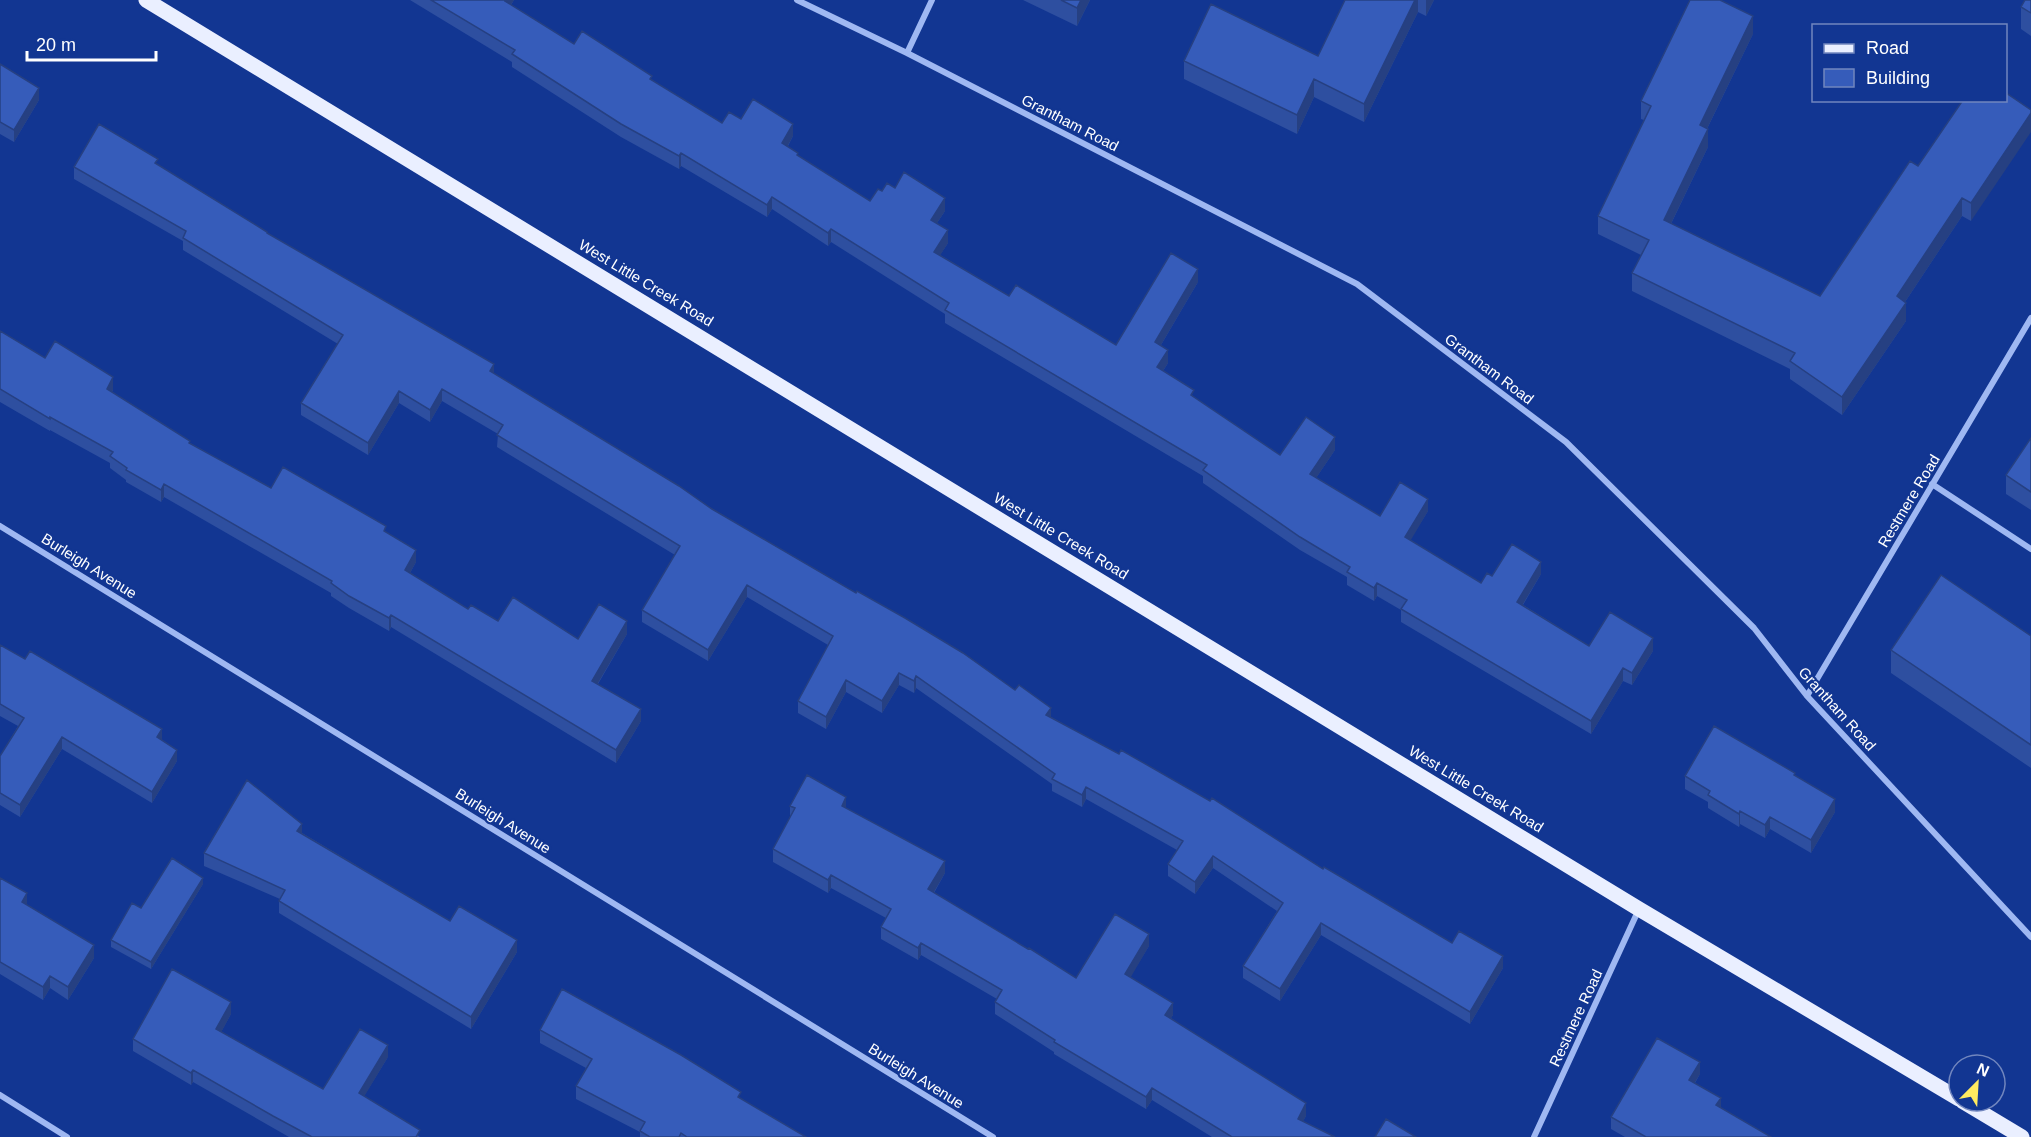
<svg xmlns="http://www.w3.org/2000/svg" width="2031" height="1137" viewBox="0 0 2031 1137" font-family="Helvetica,sans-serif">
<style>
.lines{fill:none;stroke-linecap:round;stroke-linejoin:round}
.street{stroke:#9fb8f2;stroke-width:6}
.primary{stroke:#eaefff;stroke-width:15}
.wall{fill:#2e4fa0}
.shaded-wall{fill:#264082}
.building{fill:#365cba;stroke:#264082;stroke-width:1.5}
.labels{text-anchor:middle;stroke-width:4.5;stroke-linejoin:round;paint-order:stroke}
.street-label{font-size:15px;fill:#fff;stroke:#123692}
</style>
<rect width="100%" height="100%" fill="#123692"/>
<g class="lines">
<!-- street -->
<path class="street" d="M797,0l110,53 450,231 209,158 188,186 53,68 224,241
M907,53l25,-53
M1932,484l99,65
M0,526l993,611
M1807,696l224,-378
M0,1095l67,42
M1534,1137l105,-228"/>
<!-- primary -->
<path class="primary" d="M146,0l1493,909 320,190
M1962,1101l60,36"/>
</g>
<!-- wall -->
<path class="wall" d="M410,0h104l-3,5 63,39 78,37 70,42 19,-4 52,17 -5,10 10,10 72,45 12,-10 13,-3 50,23 -8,12 11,20 -8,12 69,41 107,49 82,-63 -37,63 7,18 -5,8 31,26 86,58 55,-5 -19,28 64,38 48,-5 -18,29 71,43 11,-7 49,-2 -18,31 66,41 64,5 -21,34 -9,-4 -32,53 -190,-112v-12l-24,-14 -3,5 -27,-16v-8l-47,-27 -97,-67v-7l-258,-153v-9l-114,-72 -3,4 -56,-37 -5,8 -86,-51 -2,3 -58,-32 -109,-70v-5z
M1023,0h67l-13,26z
M1345,0h89l-8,16 -8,-4 -54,110 -50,-25 -17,37 -113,-55v-18l134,-5z
M2031,0v36l-10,-7v-22z
M1753,34l-46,95 1,18 -37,77 149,72 98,-130 88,-66 -35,121 -9,-5 -57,86 1,19 -64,94 -52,-36v-10l-158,-78v-18l9,-18 -43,-21v-18l46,-96 -3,-1v-18z
M0,64l39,36 -25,42 -14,-8z
M158,165l554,344 339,208 272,152 129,74 51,25 -33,56 -149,-89 -41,66 -37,-23v-12l34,-55 -64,-43 -18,26 -27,-18v-12l9,-14 -91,-51 -4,8 -30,-16v-7l-136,-96 -2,5 -15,-8 -17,28 -36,-21 -20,37 -28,-16v-12l30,-56 -81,-48 -39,64 -66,-39v-12l33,-55 -178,-108 1,-13 -56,-33 -12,21 -31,-19 -31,52 -67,-40v-12l37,-59 -155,-94v-9l-109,-62v-12z
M0,331l45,27 68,32 -1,2 78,51 81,45 115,44 30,30 -6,11 58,36 30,12 80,18 49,-5 -29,50 43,37 -25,42 -225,-136 -2,4 -40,-23 -18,-12v-3l-167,-96 -3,5 -35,-20v-2l-16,-12v-5l-60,-33v1l-50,-29z
M2031,438v72l-25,-16v-19z
M2031,636v132l-140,-95v-23z
M0,645l162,95 15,21 -25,42 -90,-54 -42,68 -20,-12v-49l18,-30 -18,-10z
M1795,775l40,37 -24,41 -41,-24 -5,9 -25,-14 -1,3 -31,-19v-6l-23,-13v-13z
M790,806l56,2 99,65 -11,20 142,85 73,-32 -19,31 43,38 -2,3 135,98 -3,5 32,16h-123l-60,-37 -6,9 -92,-55v-2l-59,-38v-12l2,-3 -76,-44 -3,5 -37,-21v-12l5,-9 -55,-30 -3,5 -55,-31v-13l17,-32z
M302,833l148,88 67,31 -46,77 -192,-116v-12l1,-2 -76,-33v-13z
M0,878l27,27 67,53 -26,42 -18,-12 -7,12 -43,-26z
M203,884l-52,85 -40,-22v-7l30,-32z
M231,1014l-10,18 102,57 65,-32 -24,39 56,41h-131l-96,-55 -2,3 -58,-34v-12z
M540,1030l201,69 65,38h-166v-5l-64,-33v-13l10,-18 -46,-25z
M1700,1074l-5,9 26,25 50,29h-146l-14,-8v-12z"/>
<!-- shaded-wall -->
<path class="shaded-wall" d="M506,0h8l-9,14v-13z
M1081,0h9l-13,26v-18z
M1415,0h3v12l-54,110v-18z
M1426,0h8l-8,16z
M1753,16v18l-53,109v-18z
M1314,79v18l-17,37v-19z
M39,88v12l-25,42v-12z
M2031,113v19l-60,89v-18z
M793,124v12l-11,20v-13z
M1708,129v18l-44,91v-18z
M681,153v13l-2,3v-13z
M772,197v12l-5,8v-12z
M945,198v13l-14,21v-12z
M1962,198v18l-65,98v-18z
M831,229v13l-3,4v-13z
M948,230v13l-14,22v-13z
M1198,269v13l-43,73v-13z
M1906,303v18l-64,94v-18z
M1168,350v13l-11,17v-13z
M494,364v12l-4,-5z
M113,377v13l-6,12v-13z
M442,389v12l-12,21v-12z
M399,391v12l-31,52v-12z
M1335,437v13l-25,37v-13z
M164,484v13l-3,5v-12z
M1428,499v12l-23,39v-13z
M416,550v12l-11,20v-12z
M1541,562v12l-24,40v-12z
M1377,583v13l-3,5v-13z
M747,585v12l-39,64v-11z
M391,615v12l-2,4v-13z
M627,621v13l-35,59v-12z
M1653,638v13l-21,34v-12z
M1623,668v13l-32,53v-13z
M899,673v12l-17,28v-12z
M916,676v12l-2,5v-12z
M846,680v12l-20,37v-12z
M1051,708v12l-5,-5z
M641,709v12l-25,42v-13z
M162,729v11l-5,-3z
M62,737v12l-42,68v-12z
M177,750v11l-25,42v-11z
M1086,787v12l-4,8v-12z
M846,797v13l-4,-4z
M1835,799v13l-24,41v-13z
M1740,811v13l-1,3v-13z
M1770,817v12l-5,9v-13z
M302,824v12l-5,-5z
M1213,856v12l-18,26v-12z
M945,861v12l-17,29v-13z
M831,875v13l-3,5v-13z
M203,878v6l-52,85v-7z
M27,893v13l-5,-4z
M1321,923v12l-41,66v-12z
M1149,934v12l-24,41v-13z
M517,940v12l-46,77v-12z
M921,943v12l-3,5v-12z
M94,945v13l-26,42v-13z
M1503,956v12l-33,56v-12z
M50,976v12l-7,12v-13z
M231,1002v12l-15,28v-13z
M1173,1003v12l-8,12v-12z
M388,1045v12l-29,48v-12z
M1700,1062v12l-11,18v-12z
M193,1070v12l-2,3v-12z
M1152,1088v12l-6,9v-12z
M1721,1098v12l-5,-5z
M1306,1103v13l-8,15v-12z"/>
<!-- building -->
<path class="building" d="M431,0h75l-1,1 69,43 8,-13 70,45 -2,3 72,44 7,-11 12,7 12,-20 40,25 -11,19 16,10 -1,2 73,46 8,-12 4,2 5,-8 8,5 9,-16 41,26 -14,22 17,10 -14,22 75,44 7,-11 100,60 55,-92 27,16 -43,73 13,8 -11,17 37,23 -3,5 89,60 26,-38 29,20 -25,37 70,42 20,-34 28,17 -23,38 76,46 6,-10 5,3 20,-32 29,18 -24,40 72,44 21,-34 43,26 -21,35 -9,-5 -32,53 -190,-112 6,-9 -30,-17 -3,5 -27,-16 3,-5 -50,-30 -97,-67 4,-5 -262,-155 4,-7 -118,-74 -3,4 -56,-36 -5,8 -86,-52 -2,3 -58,-32 -109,-70 3,-4z
M1061,0h20l-4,8z
M1345,0h70l-51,104 -50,-25 -17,36 -113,-54 27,-57 107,52z
M1690,0h30l33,16 -53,109 8,4 -44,91 156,76 90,-135 8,5 45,-66h43v-7l25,17v3l-60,90 -9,-5 -65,98 9,7 -64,94 -52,-36 5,-8 -163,-80 17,-33 -51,-24 53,-110 -10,-5z
M2025,0h6v13l-10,-6z
M0,64l39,24 -25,42 -14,-8z
M99,124l59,35 -3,4 112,69v1l227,131 -4,7 189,115 33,23 144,84 1,-2 48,27 58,35 52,37 4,-5 32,23 -5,7 73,39 2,-4 89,51 2,-3 111,71 1,-2 17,10 111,66 7,-12 44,25 -33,56 -149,-89 -41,66 -37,-23 40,-63 -70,-47 -18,26 -27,-18 15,-23 -97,-54 -4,8 -30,-16 3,-5 -139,-98 -2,5 -15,-8 -17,28 -36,-21 -20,37 -28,-16 35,-65 -86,-51 -39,65 -66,-40 38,-64 -183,-111 6,-10 -61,-36 -12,21 -31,-19 -31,52 -67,-40 42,-68 -160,-97 3,-7 -112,-64z
M0,331l45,27 10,-17 58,36 -6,12 83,52 -1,2 82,45 12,-21 103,59 -2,5 32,19 -11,20 63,39 3,-4 27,16 15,-24 65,42 21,-35 28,17 -35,60 49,28 -25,41 -225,-135 -2,3 -40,-22 -18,-13 1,-2 -168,-97 -3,6 -35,-20 1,-2 -17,-12 3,-4 -63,-35v2l-50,-30z
M2031,438v54l-25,-17z
M1941,575l90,61v109l-140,-95z
M0,645l25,14 5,-8 132,78 -5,8 20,13 -25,42 -90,-55 -42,68 -20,-12v-37l24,-38 -24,-14z
M1714,726l81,47 -1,2 41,24 -24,41 -41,-23 -5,8 -25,-14 -1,3 -31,-19 2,-4 -25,-15z
M807,775l39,22 -4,9 103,55 -17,28 100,60 1,-1 47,30 39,-64 34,20 -24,40 48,29 -8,12 141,88 -8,16 37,18h-103l-80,-49 -6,9 -92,-55 1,-2 -60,-38 7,-12 -81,-47 -3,5 -37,-21 10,-18 -60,-34 -3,5 -55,-31 22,-41 -5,-2z
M247,780l55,44 -5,7 153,90 9,-15 58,34 -46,77 -192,-116 6,-11 -81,-37z
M172,858l31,20 -52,84 -40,-22 21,-37 9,5z
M0,878l27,15 -5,9 72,43 -26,42 -18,-11 -7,11 -43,-25z
M172,969l59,33 -15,27 107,60 37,-60 28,16 -29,48 61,37 -4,7h-104l-39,-21 -80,-46 -2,3 -58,-34z
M562,989l119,66 60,37 -3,5 68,40h-119l-6,-4 -2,4h-29l-10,-6 5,-9 -69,-36 16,-27 -52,-29z
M1657,1038l43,24 -11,18 32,18 -5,7 55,32h-125l-35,-20z
M1386,1119l30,18h-41z"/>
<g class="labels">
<!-- street labels -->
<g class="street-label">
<text transform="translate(1070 123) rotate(27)" y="5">Grantham Road</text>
<text transform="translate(646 283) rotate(31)" y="5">West Little Creek Road</text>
<text transform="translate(1489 369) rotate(37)" y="5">Grantham Road</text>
<text transform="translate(1909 501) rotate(-59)" y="5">Restmere Road</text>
<text transform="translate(1061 536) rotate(31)" y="5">West Little Creek Road</text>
<text transform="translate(89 566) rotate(32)" y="5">Burleigh Avenue</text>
<text transform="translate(1837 709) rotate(48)" y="5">Grantham Road</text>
<text transform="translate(1476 789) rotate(31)" y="5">West Little Creek Road</text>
<text transform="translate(503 821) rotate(32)" y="5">Burleigh Avenue</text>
<text transform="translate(1576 1018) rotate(-65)" y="5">Restmere Road</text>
<text transform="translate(916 1076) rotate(32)" y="5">Burleigh Avenue</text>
</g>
</g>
<!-- legend -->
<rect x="1812" y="24" width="195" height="78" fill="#123692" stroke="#7186be" stroke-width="1.5"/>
<rect x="1824" y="44" width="30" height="9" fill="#eaefff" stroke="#7186be" stroke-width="1.5"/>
<text x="1866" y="54" font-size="18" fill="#ffffff">Road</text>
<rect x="1824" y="69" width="30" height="18" fill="#365cba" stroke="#7186be" stroke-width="1.5"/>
<text x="1866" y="84" font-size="18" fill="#ffffff">Building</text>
<!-- north arrow -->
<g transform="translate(1977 1083) rotate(24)"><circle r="28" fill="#123692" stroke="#7186be" stroke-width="1.5"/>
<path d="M0-4.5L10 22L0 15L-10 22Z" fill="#ffea60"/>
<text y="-9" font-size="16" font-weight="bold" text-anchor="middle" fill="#ffffff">N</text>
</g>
<!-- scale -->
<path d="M27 51v9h129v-9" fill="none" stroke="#ffffff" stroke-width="3"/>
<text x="36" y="51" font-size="18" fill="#ffffff" stroke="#123692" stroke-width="4.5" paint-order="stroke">20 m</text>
</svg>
